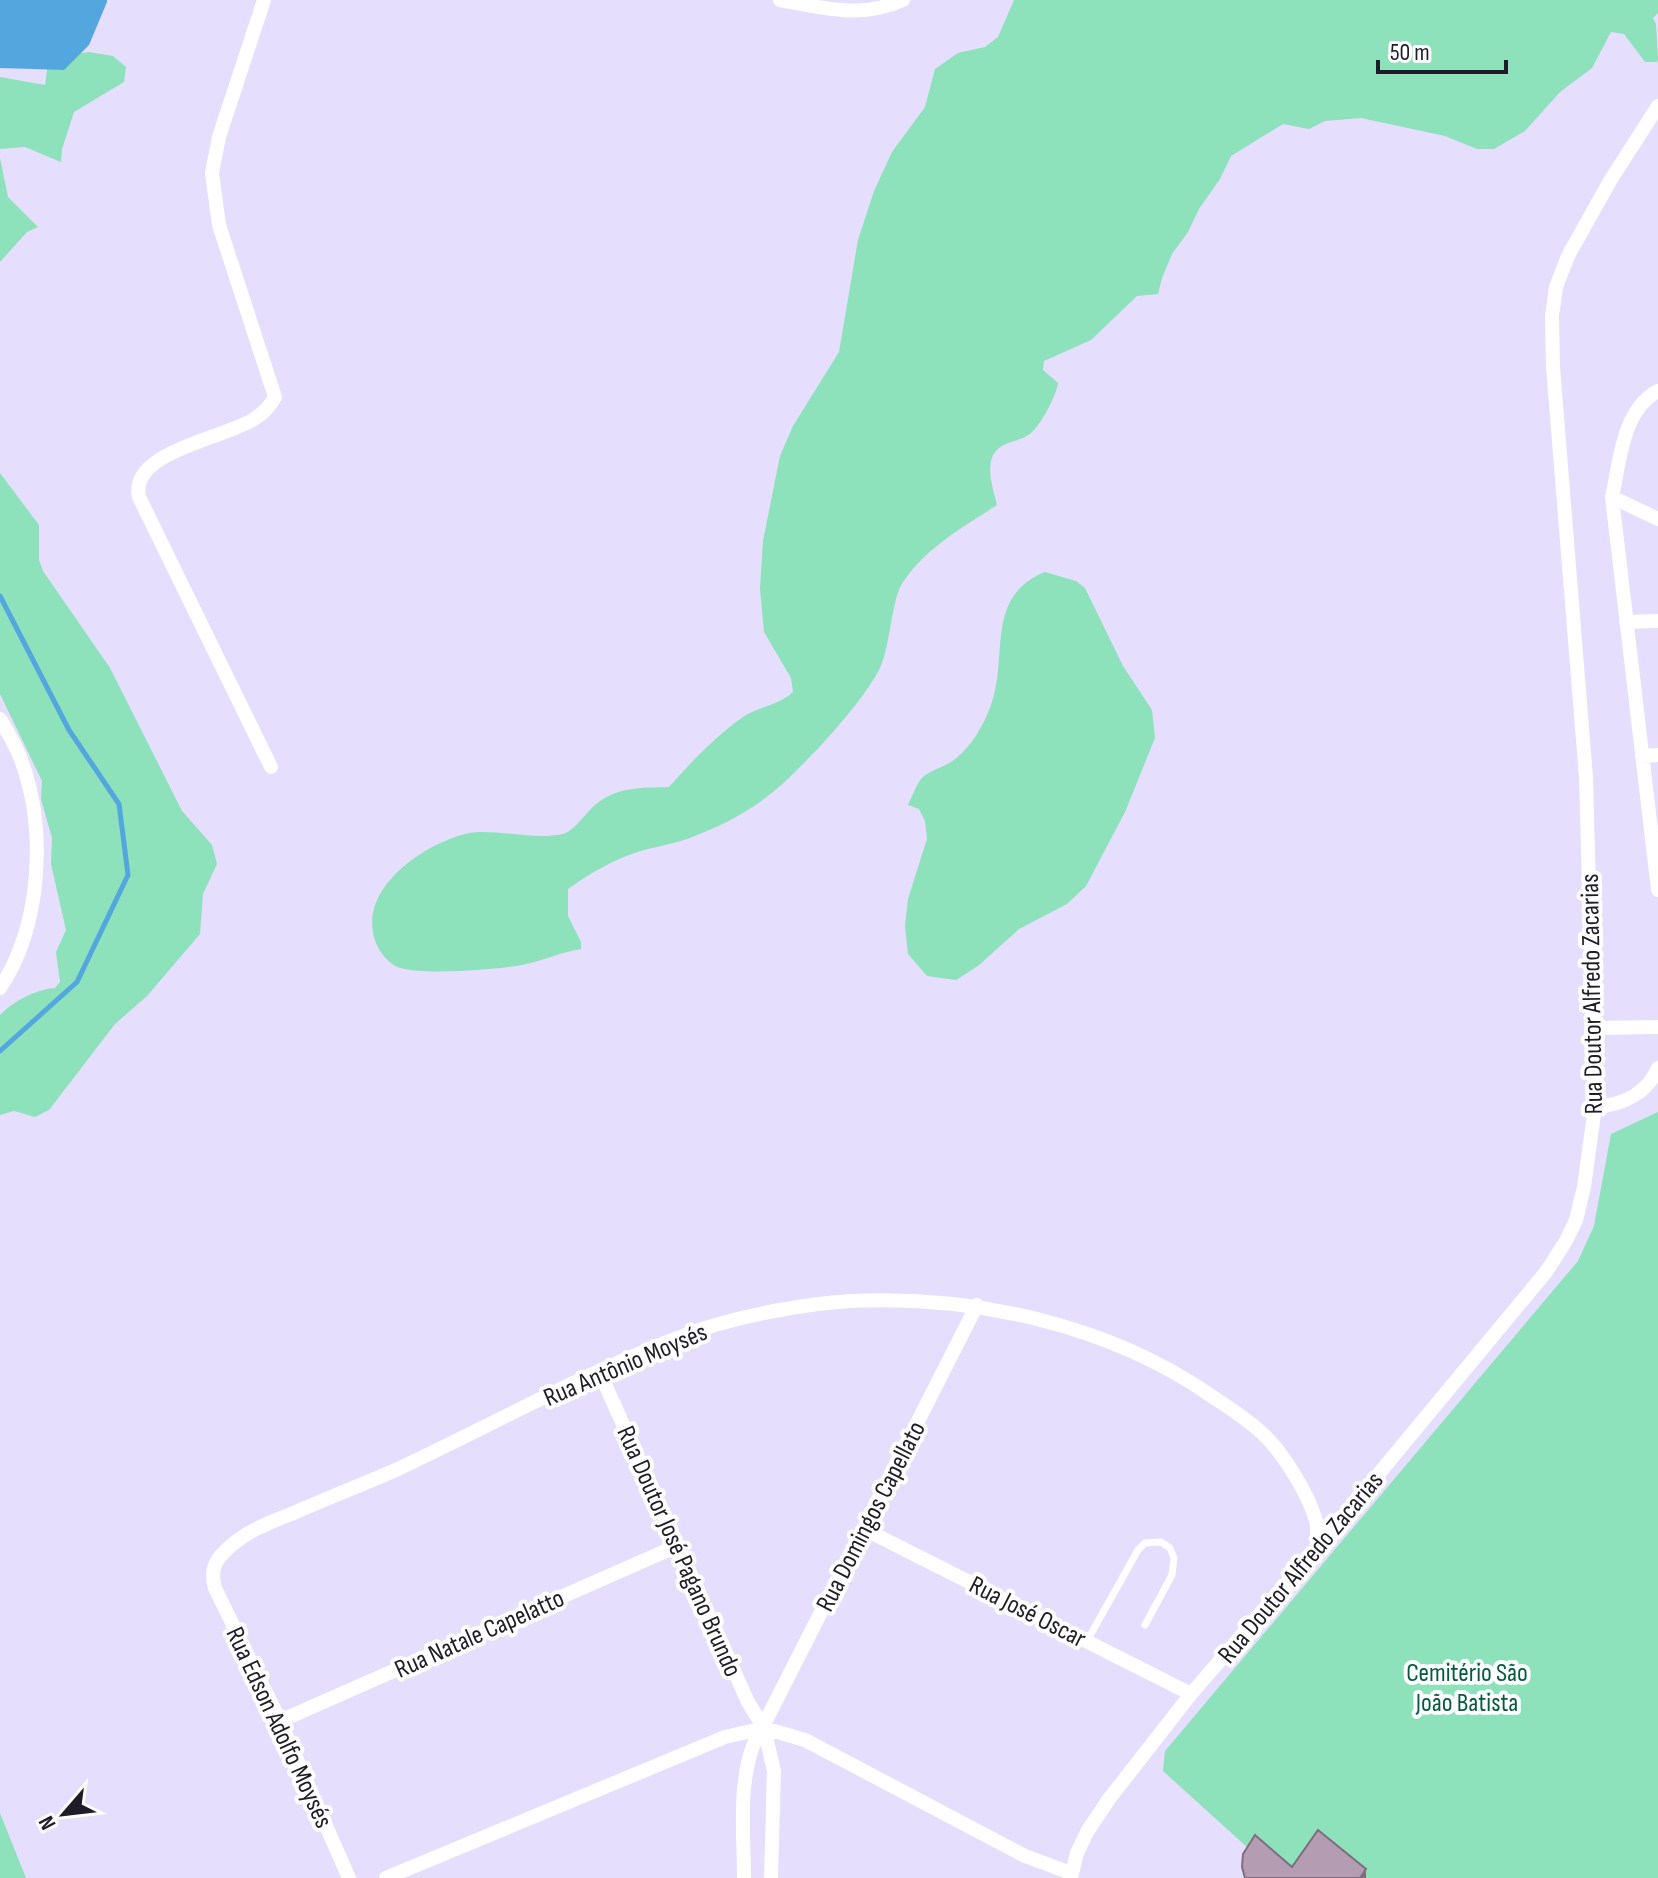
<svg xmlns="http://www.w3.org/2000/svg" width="1658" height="1878" viewBox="0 0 1658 1878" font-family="'Sofia Sans Condensed',sans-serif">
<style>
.green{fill:#8de1bb}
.water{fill:#54a7de}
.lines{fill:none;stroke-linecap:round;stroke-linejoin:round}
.stream{stroke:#54a7de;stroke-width:5}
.service{stroke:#fff;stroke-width:7}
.minor{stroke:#fff;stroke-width:14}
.shaded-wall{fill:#7e6e7d}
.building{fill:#b49db3;stroke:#7e6e7d;stroke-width:2}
.labels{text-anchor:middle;stroke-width:8;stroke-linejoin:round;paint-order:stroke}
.street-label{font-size:26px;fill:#1e1c26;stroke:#fff}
.park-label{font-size:26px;fill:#065b3f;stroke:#fff}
</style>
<rect width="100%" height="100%" fill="#e5defc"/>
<!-- green -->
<path class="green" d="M1014,0h644v13l-5,5 3,6 2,35 -1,3h-12l-21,-28 -13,-2 -19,36 -32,24 -35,39 -31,18h-17l-32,-13 -84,-18 -36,3 -16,8 -26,-5 -52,32 -11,23 -21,30 -11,23 -16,22 -10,24 -4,16 -21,2 -46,44 -47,21 -1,9 15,13c-1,11 -17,42 -27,50 -13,11 -34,6 -40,28 -3,14 3,31 6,44 -35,23 -70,42 -94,77 -12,17 -12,64 -24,88 -16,30 -53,71 -77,95 -31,32 -58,51 -100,68 -19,9 -38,12 -58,17 -28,8 -52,22 -76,39v27l13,26v7c-20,3 -39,12 -59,16 -27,5 -96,10 -122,3 -10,-3 -20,-15 -24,-25 -20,-52 44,-97 89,-109 26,-7 67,7 98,0 11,-3 22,-20 31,-28 22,-20 48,-18 75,-19 22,-25 47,-51 74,-70 16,-11 35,-11 50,-25l-2,-14 -27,-46 -4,-43 3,-48 17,-85 13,-30 46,-74 19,-112 16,-49 18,-39 33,-45 10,-38 23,-16 27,-6 13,-10z
M89,52l24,4 13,11 -2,15 -50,30 -12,37 -1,13 -36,-15 -25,2v-72l45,8 4,-29z
M0,158l8,39 30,30 -11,5 -27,30z
M0,473l39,52v35l4,11 67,97 72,143 30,34 5,19 -14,30 -3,40 -53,62 -32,28 -66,86 -14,7 -21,-6 -14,4v-100c15,-15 34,-25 55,-27l5,-6 -4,-30 10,-22 -15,-66 1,-26 -11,-39 1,-18 -42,-87z
M1045,572l31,9 9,7 38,78 29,44 3,28 -30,74 -39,74 -19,18 -48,25 -41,37 -22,14 -29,-4 -19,-22 -3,-28 3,-27 19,-60 -2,-18 -6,-12 -11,-4c4,-8 8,-20 14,-27 6,-7 23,-11 32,-18 17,-13 30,-35 37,-55 18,-50 -7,-108 54,-133z
M1658,1112v766h-369l-41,-30 -85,-77 2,-20 413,-490 16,-35 17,-92z
M0,1813l26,65h-26z"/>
<!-- water -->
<path class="water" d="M0,0h107v2l-18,43 -25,25 -64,-2z"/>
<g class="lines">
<!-- stream -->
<path class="stream" d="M0,596l69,134 50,74 9,71 -51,107 -77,69"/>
<!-- service -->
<path class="service" d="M1087,1641l51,-91 7,-7 16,-1 9,6 4,10 -2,17 -27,50"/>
<!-- minor -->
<path class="minor" d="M264,0l-45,137 -7,36 7,52 56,172c-5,9 -11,16 -21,22 -28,19 -125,32 -115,78l132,270
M780,0c42,8 82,19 123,0
M1658,391c-36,19 -38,71 -46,106l46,393
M1612,497l46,22
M1626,622l32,-1
M0,719c7,12 15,25 20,38 27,70 22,168 -20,231
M1642,756l16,-1
M1595,1028l63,-1
M1595,1107c27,-2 52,-13 63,-39
M599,1371l149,331 16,26 10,43 -3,107
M864,1529l327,165
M280,1721l397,-175
M349,1878l-69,-157 -65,-133c-6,-20 2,-31 18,-44 18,-15 41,-23 63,-32 34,-15 68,-28 102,-43 100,-47 197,-102 301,-139 41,-14 109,-27 153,-29 122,-6 257,24 358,94 18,12 37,24 52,38 21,19 47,62 54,88 2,8 1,18 2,26
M386,1878l339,-141 39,-9 41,12 220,116 46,17
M744,1878c0,-43 -6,-91 9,-132l224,-441
M1071,1878l6,-25 10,-21 22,-33 82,-105 127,-147 228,-275 20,-31 10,-21 8,-33 11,-80 -9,-330 -33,-410 -1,-51 4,-29 12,-31 42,-75 48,-75"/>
</g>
<!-- shaded-wall -->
<path class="shaded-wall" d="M1366,1869v9h-6z"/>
<!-- building -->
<path class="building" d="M1318,1830l48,39 -6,9h-115l-3,-11 1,-13 12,-19 37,32z"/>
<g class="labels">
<!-- street labels -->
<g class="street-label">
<text transform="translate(1591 994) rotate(-91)" y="9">Rua Doutor Alfredo Zacarias</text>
<text transform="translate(625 1364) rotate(-23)" y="9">Rua Antônio Moysés</text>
<text transform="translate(870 1516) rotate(-63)" y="9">Rua Domingos Capellato</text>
<text transform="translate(680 1551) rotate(66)" y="9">Rua Doutor José Pagano Brundo</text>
<text transform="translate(1300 1567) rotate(-50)" y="9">Rua Doutor Alfredo Zacarias</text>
<text transform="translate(1028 1611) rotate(27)" y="9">Rua José Oscar</text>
<text transform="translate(479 1633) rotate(-24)" y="9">Rua Natale Capelatto</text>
<text transform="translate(280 1727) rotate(65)" y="9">Rua Edson Adolfo Moysés</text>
</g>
<!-- park labels -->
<g class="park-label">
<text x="1467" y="1681">Cemitério São<tspan x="1467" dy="30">João Batista</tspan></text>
</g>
</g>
<!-- north arrow -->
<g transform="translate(64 1814) rotate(242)" stroke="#ffffff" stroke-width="6" paint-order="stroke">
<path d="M0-6L14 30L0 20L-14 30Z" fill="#1e1c26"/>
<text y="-12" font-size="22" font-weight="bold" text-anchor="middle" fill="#1e1c26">N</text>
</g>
<!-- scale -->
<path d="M1378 60v12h128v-12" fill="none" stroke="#1e1c26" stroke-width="4"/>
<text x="1390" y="60" font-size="24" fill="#1e1c26" stroke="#ffffff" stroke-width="6" paint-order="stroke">50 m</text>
</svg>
